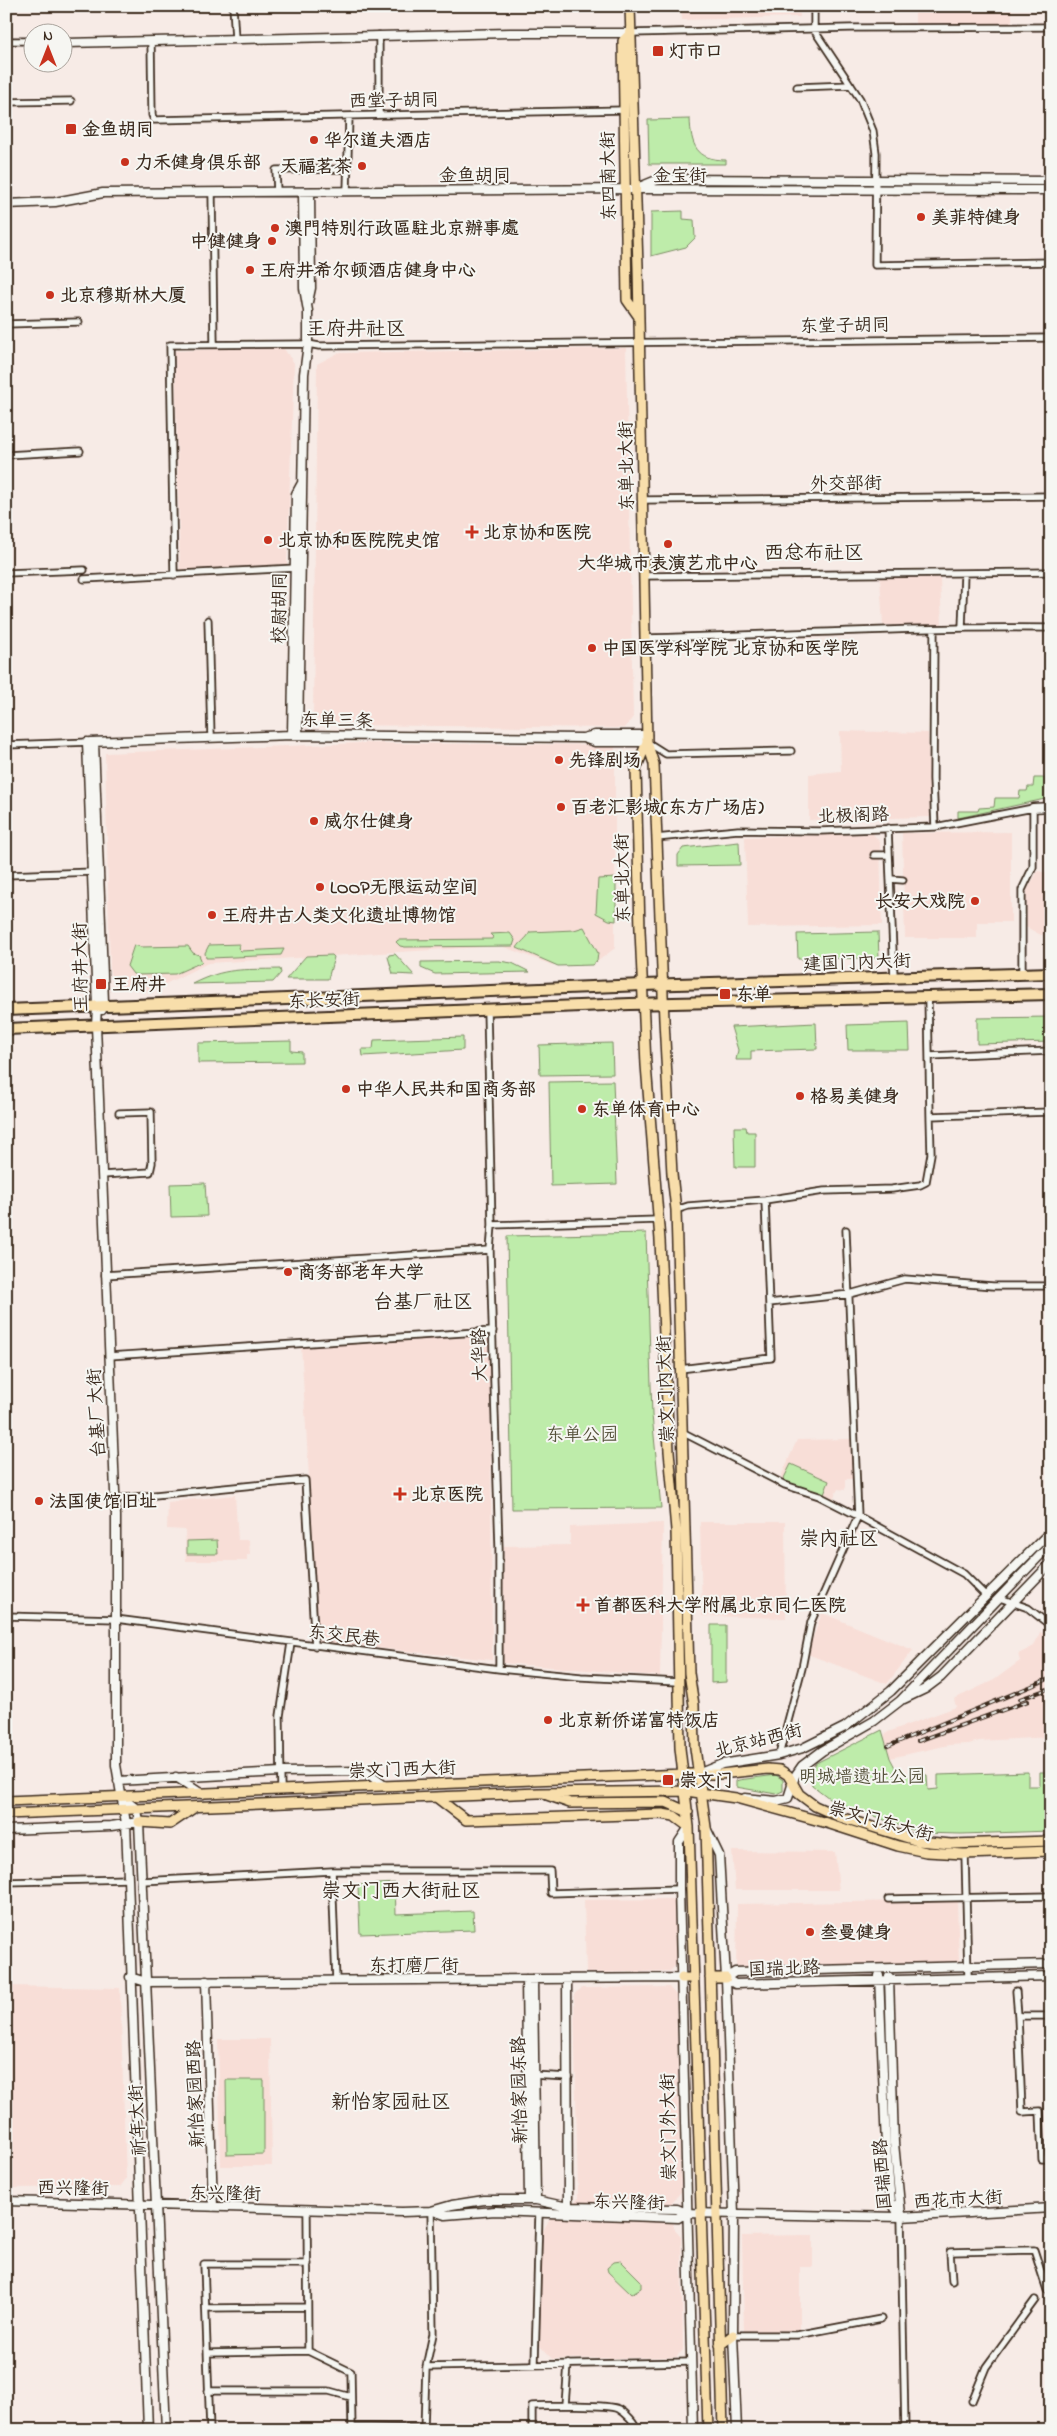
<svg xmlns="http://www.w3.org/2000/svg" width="1057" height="2436" viewBox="0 0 1057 2436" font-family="'Indie Flower','LXGW WenKai TC',sans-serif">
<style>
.built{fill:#f8ded7}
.green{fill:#beecaa;stroke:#7c8b64}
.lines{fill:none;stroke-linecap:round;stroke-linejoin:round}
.street-casing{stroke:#3b2a1e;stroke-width:9}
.secondary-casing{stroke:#3b2a1e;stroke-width:11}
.primary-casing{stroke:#3b2a1e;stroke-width:12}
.highway-casing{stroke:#3b2a1e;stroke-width:14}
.street{stroke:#f6f6f2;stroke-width:5.5}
.secondary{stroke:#f6f6f2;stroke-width:8}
.primary{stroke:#f8deab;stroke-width:9}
.highway{stroke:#f8deab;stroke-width:10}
.rail-casing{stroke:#3b2a1e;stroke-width:4}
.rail{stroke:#f6f6f2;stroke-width:2;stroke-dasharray:5.5;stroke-linecap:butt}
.poi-dot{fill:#c8321e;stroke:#f6f6f2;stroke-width:2}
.labels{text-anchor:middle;stroke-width:4;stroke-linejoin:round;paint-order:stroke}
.poi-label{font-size:18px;font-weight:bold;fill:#3b2a1e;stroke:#f6f6f2;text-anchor:start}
.street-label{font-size:18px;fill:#3b2a1e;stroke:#f6f6f2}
.park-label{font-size:18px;fill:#55513a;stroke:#f6f6f2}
.quarter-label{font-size:20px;fill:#3b2a1e;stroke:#f6f6f2}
</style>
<rect width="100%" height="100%" fill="#f7ebe6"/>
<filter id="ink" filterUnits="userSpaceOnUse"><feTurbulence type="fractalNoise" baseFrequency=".02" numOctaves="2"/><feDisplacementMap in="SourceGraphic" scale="10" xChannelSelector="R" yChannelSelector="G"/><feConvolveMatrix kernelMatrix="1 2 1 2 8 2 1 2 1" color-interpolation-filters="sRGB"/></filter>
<g filter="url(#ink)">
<!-- built -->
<path class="built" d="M681,6h118l1,11 -118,3z
M915,6h97v17l-97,2z
M282,346l12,17 -7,201 -107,6 -5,-219z
M626,348l7,369 -8,11 -290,-3 -22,-7 4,-354 21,-11z
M880,578h60l2,47h-59z
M840,731l88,2 2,84 -121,3v-46l32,-3z
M362,743l253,2v203l-22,17h-41l-51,-19 -293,17 -55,27 -9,1 -29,-5 -5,-13 -5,-220z
M1011,832v90h-34v16h-72l-3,-105z
M873,834l7,8 2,83 -134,2 -3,-90z
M1038,871l13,3v59l-10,2 -15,-8 1,-37z
M490,1336l2,324 -173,-18 -18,-297z
M851,1439l2,40h-8v11l-7,-1 -6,12 -52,-22 17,-39z
M235,1495l3,45h11l1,15h-3v6h-61l-1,-31 -18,-1 1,-27z
M700,1522h85l1,96 -84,-2z
M663,1523l-3,153 -157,-13 1,-117 66,-1v-18z
M822,1613l91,37 -26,34 -80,-30z
M1040,1632l11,4v101l-72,4 -10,3 -20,1 -59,13 -6,-22 4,-4 68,-25 -2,-8 40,-19 26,-19 -2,-7 16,-8z
M732,1851l103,1 4,38h-104z
M674,1899l3,65 -7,7 -84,2 -2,-73z
M957,1900l2,62 -223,5 1,-63z
M6,1986l114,2 6,191 -6,8 -114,1z
M669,1987l7,8 5,197 -9,10 1,26 8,9 2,113 -7,7 -124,2 -13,-14 3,-112 7,-13 29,-21 -4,-205 8,-6z
M218,2039h52l2,127h-51z
M813,2235v32h-13v64l-56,2 -2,-97z"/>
<!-- green -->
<path class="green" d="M690,119c1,26 6,41 36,41v4h-77l-1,-44z
M683,211v8l11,1 1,18 -9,9 -35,9v-44z
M1034,778h11v21l-87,19v-7h20l1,-3 15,-1 1,-9h24l1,-7h7l1,-4h5z
M739,842l1,23 -62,1v-11l5,-7z
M616,878v43l-7,-1 -13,-7 2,-34z
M584,927l14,26 -1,8 -5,4 -34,1 -41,-18c4,-7 9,-8 13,-16l44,-2z
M878,932l1,26 -81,1 -1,-25z
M510,933l5,7 -2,6 -108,1 -5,-1 -4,-4 2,-2 94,-1 1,-2 -3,-3z
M240,944l-2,4 3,3 43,-2 -3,6 -70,3h-5l-1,-5 4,-8z
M134,945l7,2 47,-1 5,7 6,2 3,7 -27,12 -38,1 -4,-1 -6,-8z
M395,954l19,21 -21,-1 -5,-17 1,-2z
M332,955l2,2 -6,22h-42l20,-23z
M499,961l13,2 18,9 -95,2 -14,-6v-6z
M280,969l1,4 -8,9 -81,2c34,-17 50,-14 88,-15z
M1051,1017v25l-74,2v-26z
M816,1023l1,26 -66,2v9h-15l2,-10 -7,-23z
M909,1023l1,27h-62l-1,-25z
M463,1037v13l-100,6 -1,-7h11l1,-9z
M291,1041v10l11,1v10l-104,1v-20z
M612,1043l1,31 -73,1 -1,-30z
M613,1081l4,103 -66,2 -2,-104z
M734,1127h12l1,5h8v35h-20z
M205,1183l2,33 -36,1 -1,-33z
M646,1233l6,182 9,93 -149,1 -5,-273z
M791,1464l38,17 -6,16 -40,-17z
M217,1540l1,14h-31v-13z
M711,1625h15v57l-15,1z
M882,1730l8,28 9,17h28l1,15 10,-1v-14l90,-3v14h12v-14h11v59l-90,3 -41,-1 -79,-29 -12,-6 -17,-13 -2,-12 6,-10z
M776,1775l7,5v11l-7,3 -40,-7v-6l3,-1z
M395,1883l1,31 77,-3 1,19 -114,4 -2,-49z
M226,2080h38v74l-37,1z
M621,2261l20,20v7l-10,6 -23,-22 -1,-4 7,-6z"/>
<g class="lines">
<!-- street casing -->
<g class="street-casing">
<path id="street" d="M233,6l2,33
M814,6v24l46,69 13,32 3,22 -1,112 176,-3
M631,33l219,-5 201,-1
M379,35v80
M6,41h26
M151,41l1,74 2,5 471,-10
M797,87l54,-2
M6,102l65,-1
M347,191l2,-75
M277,192l-1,-22 72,-1
M212,193l2,151
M6,324l73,-2
M6,455l74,-4
M643,500l408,-4
M6,573l78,-3
M174,575l-4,-230 138,-1 11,2 732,-8
M644,576l407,-4
M84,579l212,-11
M208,620l3,117
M962,628l2,-54
M934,630l-1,149 2,48
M645,638c135,-3 271,-12 406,-10
M647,742l19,12 125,-3
M6,745l84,-3
M888,828l6,149
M656,838l82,-8 82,1 115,-4 98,-19v59l-11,23v84
M874,855h15
M6,875l87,-3
M890,879l13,1
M928,997l2,119
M487,1010l5,215 -2,25 9,298v121
M930,1056l121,-5
M102,1175l48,-3 2,-9 -1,-51 -32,1
M676,1210l12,-4 77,-6 59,-9 68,-2 28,-4 6,-3 5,-28 -1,-38 121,-4
M492,1225l166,-5
M105,1275l385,-25
M769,1303l81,-9 55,-15 88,7h58
M109,1356l384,-25
M680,1369l91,-11 -6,-158
M682,1432l103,53 34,11 39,20 106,58 22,22
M115,1499l190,-19 10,166
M1000,1598l28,10 23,18
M6,1616l110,3 383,50 82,8 97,5
M779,1755l23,-87 9,-46 47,-106 -12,-286
M281,1791l-1,-75 11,-73
M965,1854l3,123
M332,1871l4,110
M142,1881l190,-10h218l1,22 128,-4
M6,1882l122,-3
M888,1899l163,-3
M1016,1991l2,25
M1051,2016h-33l4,96 18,-1 2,48h9
M531,2075l38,2
M307,2210l1,141
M901,2217l4,213
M952,2281l-2,-29 84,-2 13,40
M206,2308l101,-1
M733,2335h64l84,-16
M208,2353l100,-2 43,21 1,58
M535,2363l4,-150
M426,2367l265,-5
M208,2391h121l22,6
M972,2401l14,-34 49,-67
M565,2405l3,-41
M352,2427l72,1
M210,2430l-6,-166h104
M424,2430l2,-63 7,-33 -2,-123
M532,2430v-24c14,-1 77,-2 87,3 7,4 16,13 18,21"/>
</g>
<!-- secondary casing -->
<g class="secondary-casing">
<path id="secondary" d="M66,43l444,-10h121
M637,188l22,-9 392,2
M6,204l49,-2 48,-9 533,-4 415,1
M308,302l3,-14 -1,-96
M292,735l4,-241 6,-11
M298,735l6,-361 4,-30v-33l-4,-23 -1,-96
M583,738l12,4h52
M87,742l10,264 -1,20 20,490v249l10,58 22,607
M90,742l202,-7 291,3 12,-3h52
M94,742l10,260 -2,8
M1033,808l18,-1
M904,1699l21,-10 16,-12 110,-114
M700,1773l22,-9 57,-9 24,-7 42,-21 46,-36 160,-160
M176,1777l26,17
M118,1781l163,-9 83,-1 21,15
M122,1798l15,11 2,13 27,608
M745,1798l31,3 12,-3 7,-22 7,-10 20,-15 52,-30 26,-20 151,-157
M689,1827l-10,15v47l14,541
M706,1828l13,27 7,123 8,236 -1,121 4,95
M6,1830l105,-4 28,-4
M1051,1964l-316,8 -9,6 9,6 316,-8
M879,1976l7,170 5,56 10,15
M130,1977l16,5 536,-4
M889,1977l5,166 7,72
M526,1979l3,221
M533,1979l3,221
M567,1979l1,228
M206,1981l7,226
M6,2201l396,11 29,-1 21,-6 32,-5h52l32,7 109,2 9,4 215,4 150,-9
M433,2211l12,4 50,-4 183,7 8,-5"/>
</g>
<!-- primary casing -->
<g class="primary-casing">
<path id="primary" d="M630,6l8,261 9,475 7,22 10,256 8,154 4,36 13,463 5,32 1,43 11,79 17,603
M631,33l-8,8 4,259 12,17
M647,742l-11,27 4,161 6,135 14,175 9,211 7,79 4,218 9,79 19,603
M547,1795l23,8 96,-1 22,10
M436,1797l30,23 196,-6 12,2 15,11
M6,1801l678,-27h36l48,-5 12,1 8,5 11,19 16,12 25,11 78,24 33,3 100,-3
M6,1814l532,-21 148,-2 50,7 91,25 71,23 28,6 38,2 87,-3
M139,1822l31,2 25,-17
M682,1978h12
M710,1978h16
M720,2345l13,-10"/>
</g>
<!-- highway casing -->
<g class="highway-casing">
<path id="highway" d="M6,1010l637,-25 408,-12
M6,1029l624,-25 421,-10"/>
</g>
<!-- street -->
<use href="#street" class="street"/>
<!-- secondary -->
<use href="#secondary" class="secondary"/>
<!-- primary -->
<use href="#primary" class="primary"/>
<!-- highway -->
<use href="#highway" class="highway"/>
<!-- rail casing -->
<g class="rail-casing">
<path id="rail" d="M1020,1699l31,-11
M918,1741l110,-40
M888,1746l163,-68"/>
</g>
<!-- rail -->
<use href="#rail" class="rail"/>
</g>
</g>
<!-- markers -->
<g class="poi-dot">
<rect x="652" y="45" width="12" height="12" rx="2.5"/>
<rect x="65" y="123" width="12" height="12" rx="2.5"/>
<circle cx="314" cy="140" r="5"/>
<circle cx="125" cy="162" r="5"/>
<circle cx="362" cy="166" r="5"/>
<circle cx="921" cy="217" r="5"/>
<circle cx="275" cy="228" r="5"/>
<circle cx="272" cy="241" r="5"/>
<circle cx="250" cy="270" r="5"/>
<circle cx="50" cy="295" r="5"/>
<path d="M469.5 524.5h5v5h5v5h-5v5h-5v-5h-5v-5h5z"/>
<circle cx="268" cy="540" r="5"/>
<circle cx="668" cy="544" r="5"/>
<circle cx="592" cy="648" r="5"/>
<circle cx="559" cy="760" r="5"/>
<circle cx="561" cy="807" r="5"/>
<circle cx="314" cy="821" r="5"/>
<circle cx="320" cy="887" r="5"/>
<circle cx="975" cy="901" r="5"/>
<circle cx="212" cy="915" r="5"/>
<rect x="95" y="978" width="12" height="12" rx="2.5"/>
<rect x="719" y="988" width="12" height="12" rx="2.5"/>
<circle cx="346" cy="1089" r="5"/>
<circle cx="800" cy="1096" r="5"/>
<circle cx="582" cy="1109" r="5"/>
<circle cx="288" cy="1272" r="5"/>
<path d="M397.5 1486.5h5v5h5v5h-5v5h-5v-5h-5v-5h5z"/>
<circle cx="39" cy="1501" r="5"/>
<path d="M580.5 1597.5h5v5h5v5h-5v5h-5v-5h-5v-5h5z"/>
<circle cx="548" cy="1720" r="5"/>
<rect x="662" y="1774" width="12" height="12" rx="2.5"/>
<circle cx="810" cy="1932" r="5"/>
</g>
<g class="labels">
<!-- poi labels -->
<g class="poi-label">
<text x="669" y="57">灯市口</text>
<text x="82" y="135">金鱼胡同</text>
<text x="324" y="146">华尔道夫酒店</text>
<text x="135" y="168">力禾健身俱乐部</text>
<text x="352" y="172" text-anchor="end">天福茗茶</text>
<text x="931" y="223">美菲特健身</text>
<text x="285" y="234">澳門特別行政區駐北京辦事處</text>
<text x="262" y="247" text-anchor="end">中健健身</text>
<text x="260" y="276">王府井希尔顿酒店健身中心</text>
<text x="60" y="301">北京穆斯林大厦</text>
<text x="483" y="538">北京协和医院</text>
<text x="278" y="546">北京协和医院院史馆</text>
<text x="668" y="569" text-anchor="middle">大华城市表演艺术中心</text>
<text x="602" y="654">中国医学科学院 北京协和医学院</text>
<text x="569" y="766">先锋剧场</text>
<text x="571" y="813">百老汇影城(东方广场店)</text>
<text x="324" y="827">威尔仕健身</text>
<text x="330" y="893">LOOP无限运动空间</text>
<text x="965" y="907" text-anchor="end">长安大戏院</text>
<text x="222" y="921">王府井古人类文化遗址博物馆</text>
<text x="112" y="990">王府井</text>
<text x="736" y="1000">东单</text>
<text x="356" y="1095">中华人民共和国商务部</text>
<text x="810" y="1102">格易美健身</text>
<text x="592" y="1115">东单体育中心</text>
<text x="298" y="1278">商务部老年大学</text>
<text x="411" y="1500">北京医院</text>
<text x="49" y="1507">法国使馆旧址</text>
<text x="594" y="1611">首都医科大学附属北京同仁医院</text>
<text x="558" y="1726">北京新侨诺富特饭店</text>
<text x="679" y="1786">崇文门</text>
<text x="820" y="1938">叁曼健身</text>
</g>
<!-- street labels -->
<g class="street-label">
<text transform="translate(394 100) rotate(-1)" y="6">西堂子胡同</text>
<text x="475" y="181">金鱼胡同</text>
<text x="680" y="181">金宝街</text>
<text transform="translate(608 176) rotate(-91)" y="6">东四南大街</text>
<text transform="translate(845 325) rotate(-1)" y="6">东堂子胡同</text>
<text transform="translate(626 466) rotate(-91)" y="6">东单北大街</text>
<text transform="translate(846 483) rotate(-1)" y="6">外交部街</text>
<text transform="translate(279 608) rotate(-89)" y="6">校尉胡同</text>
<text transform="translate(337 720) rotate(1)" y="6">东单三条</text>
<text transform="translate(853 815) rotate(-2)" y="6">北极阁路</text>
<text transform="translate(622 878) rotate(-91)" y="6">东单北大街</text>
<text transform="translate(857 962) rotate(-2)" y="6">建国门内大街</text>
<text transform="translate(80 967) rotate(-91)" y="6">王府井大街</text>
<text transform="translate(324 1000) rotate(-2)" y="6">东长安街</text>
<text transform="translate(479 1355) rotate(-92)" y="6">大华路</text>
<text transform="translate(665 1389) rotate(-92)" y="6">崇文门内大街</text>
<text transform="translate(96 1413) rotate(-93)" y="6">台基厂大街</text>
<text transform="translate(344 1635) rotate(7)" y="6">东交民巷</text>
<text transform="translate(758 1740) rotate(-14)" y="6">北京站西街</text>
<text transform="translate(402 1769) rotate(-2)" y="6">崇文门西大街</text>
<text transform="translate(881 1821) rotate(15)" y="6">崇文门东大街</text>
<text x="414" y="1971">东打磨厂街</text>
<text transform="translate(784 1968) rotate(-2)" y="6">国瑞北路</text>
<text transform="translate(519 2090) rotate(-91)" y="6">新怡家园东路</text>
<text transform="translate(195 2094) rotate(-92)" y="6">新怡家园西路</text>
<text transform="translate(137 2120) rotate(-93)" y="6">祈年大街</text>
<text transform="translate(668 2127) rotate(-91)" y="6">崇文门外大街</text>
<text transform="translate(882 2174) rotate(-94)" y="6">国瑞西路</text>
<text transform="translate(73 2188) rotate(1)" y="6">西兴隆街</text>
<text transform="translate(225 2193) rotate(1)" y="6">东兴隆街</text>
<text transform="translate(958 2199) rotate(-3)" y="6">西花市大街</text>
<text transform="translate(629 2202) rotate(2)" y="6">东兴隆街</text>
</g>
<!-- park labels -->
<g class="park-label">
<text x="582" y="1440">东单公园</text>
<text x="862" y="1782">明城墙遗址公园</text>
</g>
<!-- quarter labels -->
<g class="quarter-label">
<text x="356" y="335">王府井社区</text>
<text x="814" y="559">西总布社区</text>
<text x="423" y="1308">台基厂社区</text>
<text x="839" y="1545">崇内社区</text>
<text x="401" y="1897">崇文门西大街社区</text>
<text x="391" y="2108">新怡家园社区</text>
</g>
</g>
<!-- margin -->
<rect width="1057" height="2436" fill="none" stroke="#f6f6f2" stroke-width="25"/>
<rect x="12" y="12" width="1032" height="2411" fill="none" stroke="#3b2a1e" stroke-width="2" filter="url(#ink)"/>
<!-- north arrow -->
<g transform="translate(48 48)"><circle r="24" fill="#f6f6f2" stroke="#aba49d"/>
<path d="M0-4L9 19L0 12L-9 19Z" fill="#c8321e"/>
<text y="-8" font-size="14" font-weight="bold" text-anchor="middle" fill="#3b2a1e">N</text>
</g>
</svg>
